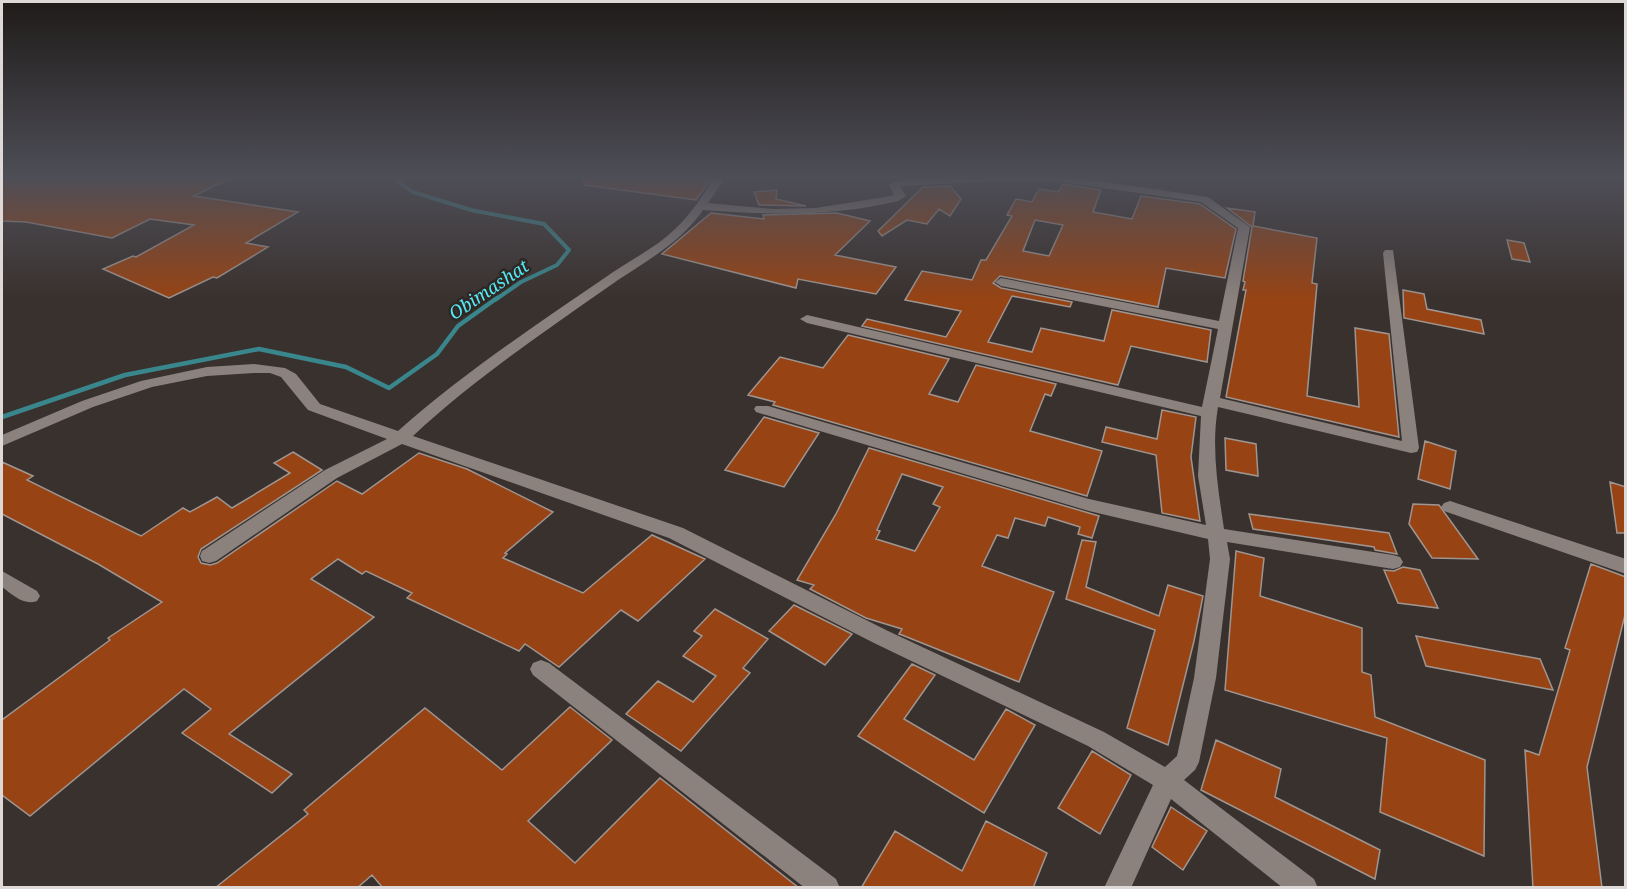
<svg xmlns="http://www.w3.org/2000/svg" width="1627" height="889" viewBox="0 0 1627 889" font-family="'Noto Serif',serif">
<style>
.lines{fill:none;stroke-linecap:round;stroke-linejoin:round}
.stream-far1{stroke:#39878d;stroke-width:4}
.stream{stroke:#39878d;stroke-width:4.5}
.building{fill:#974314;stroke:#9f9591;stroke-width:1.5;fill-rule:evenodd}
.street{fill:#8b827e;fill-rule:evenodd}
.labels{text-anchor:middle;stroke-width:5;stroke-linejoin:round;paint-order:stroke}
.water-label{font-size:18px;font-style:italic;fill:#53e9f5;stroke:#2f2724}
</style>
<rect width="100%" height="100%" fill="#39312e"/>
<g class="lines">
<!-- stream-far1 -->
<path class="stream-far1" d="M402,176l-7,4 18,12 58,18 73,14 25,26 -12,15 -36,17 -26,18"/>
<!-- stream -->
<path class="stream" d="M2,417l123,-42 134,-26 87,18 43,21 48,-34 21,-28 39,-28"/>
</g>
<!-- building -->
<path class="building" d="M2,176h232l-40,20 104,16 -52,31 22,4 -51,31 -4,-1 -44,21 -66,-29 30,-13 3,1 58,-32 -44,-6 -38,19 -86,-16 -24,-1z
M584,176h129l-17,24 -112,-15z
M1063,184l38,6 -8,22 39,7 9,-23 59,8 36,25 -11,49 -59,-10 -8,39 -158,-31 -7,7 8,5 71,14 -2,5 -58,-11 -24,46 44,10 9,-24 63,13 8,-31 99,20 -4,32 -76,-16 -13,39 -256,-59 5,-7 79,18 15,-26 -56,-11 17,-29 50,9 9,-20h5l26,-44 -5,-1 9,-16 16,3 7,-13 19,3zM1035,220l28,5 -14,31 -26,-5z
M950,186l11,13 -11,17 -11,-7 -12,15 -20,-4 -25,16 -4,-5 45,-44z
M777,190l-1,9 30,7 -47,-1 -5,-13z
M1227,208l28,4 -2,14 64,12 -5,45 5,1 -10,112 52,11 -4,-79 34,6 10,103 -173,-40 20,-107h-3l2,-8 -2,-1 9,-54z
M711,213l53,6 -1,-4 74,-2 33,8 -35,34 61,12 -20,27 -78,-15 -2,9 -134,-34z
M1507,240l17,3 6,19 -18,-3z
M1403,290l21,4 3,15 54,11 3,14 -80,-16z
M848,335l101,24 -20,35 29,8 18,-37 80,19 -5,12 -6,-2 -15,37 72,20 -15,45 -314,-91 2,-3 -27,-7 32,-38 43,11z
M1162,410l34,7 -5,40 9,64 -38,-8 -6,-58 -54,-13 4,-15 51,12z
M764,417l55,16 -35,54 -59,-17z
M1225,438l31,6 2,32 -32,-6z
M1425,441l31,10 -6,38 -32,-10z
M869,448l230,68 -7,22 -14,-4 2,-7 -32,-10 -3,9 -30,-8 -7,20 -11,-3 -15,31 72,26 -35,90 -117,-47 -3,-1 3,-5 -36,-11 -56,-29 4,-4 -17,-5 39,-66zM902,474l41,13 -10,17 7,3 -25,44 -39,-12 4,-8 -3,-1z
M293,452l29,18 -121,79 -3,8 3,6 9,2 7,-2 120,-82 25,13 57,-41 48,16 86,43 -48,41 2,1 -4,4 80,35 69,-58 53,24 -67,62 -17,-11 -62,57 -34,-23 -6,7 -112,-53 5,-5 -46,-22 -4,3 -24,-15 -27,20 63,38 -145,117 63,40 -20,19 -90,-60 29,-24 -27,-20 -154,127 -28,-21v-75l108,-80 -2,-2 54,-36 -64,-38 -96,-50v-52l31,14 -6,4 114,56 42,-28 7,4 27,-15 15,11 58,-35 -16,-10z
M1610,482l16,5v46h-9z
M1413,504l26,1 39,54 -46,-1 -23,-34z
M1249,514l140,19 8,21 -22,-4 -1,-3 -121,-18z
M1082,540l14,2 -10,45 73,29 9,-31 35,11 -9,45 -26,104 -41,-17 28,-98 -89,-31z
M1236,551l28,7 -4,38 102,32v44l9,3 4,42 110,43 -1,96 -104,-44 7,-74 -162,-48z
M1591,564l35,13v34l-39,156 15,121h-69l-8,-138 14,5 31,-105 -5,-2z
M1403,567l17,3 18,38 -40,-5 -14,-33 10,1z
M794,605l58,29 -27,31 -56,-34z
M715,609l53,30 -25,29 7,5 -69,78 -55,-37 32,-33 35,21 23,-26 -33,-20 19,-20 -8,-5z
M1416,636l124,23 13,31 -127,-24z
M912,664l23,11 -31,44 70,41 32,-51 29,16 -51,88 -126,-77z
M570,707l42,33 -84,81 47,42 85,-85 139,110h-416l-11,-13 -15,13h-142l93,-74 -4,-4 121,-102 77,62z
M1216,740l65,29 -6,28 105,53 -5,29 -174,-89z
M1092,751l39,24 -31,59 -42,-26z
M1171,807l36,24 -24,39 -31,-23z
M986,821l61,32 -14,35h-172l34,-57 67,40z"/>
<g class="lines">
<!-- street -->
<path class="street" d="M716,176h10l-18,27 65,6 43,-1 75,-12 3,-1 -5,-10 9,-5 77,-4h89l144,21 42,30 -30,171 182,43 -19,-188 2,-3h8l26,198 -2,4 -6,1 -193,-46c-7,41 0,81 6,122l169,26 7,2 3,5 -3,5 -7,2 -166,-27 3,17 -14,119 -17,84 -4,8 -11,10 130,99 4,9h-35l-112,-89 -40,89h-27l49,-103 -65,-39 -214,-103 -205,-105 -267,-94 -65,34 -121,83 -7,2 -7,-2 -2,-5 2,-5 123,-81 62,-31 -79,-29 -27,-33 -11,-4h-16l-47,3 -55,11 -59,20 -91,39v-11l80,-34 59,-20 66,-14 47,-3 31,4 11,6 24,30 78,27c64,-57 135,-104 205,-152 23,-17 50,-29 71,-49 17,-15 29,-36 42,-54zM1020,180l35,1 146,21 37,26 -19,93 -218,-43 -6,4 6,4 217,43 -16,78 -395,-92 -7,4 7,4 394,93 -3,60 8,49 -117,-26 -321,-93h-12l-2,3 2,3 333,99 119,28 2,20 -16,119 -17,78 -12,11 -61,-35 -216,-101 -205,-103 -270,-92c60,-56 128,-102 195,-149 35,-25 70,-41 95,-77 69,5 127,7 195,-9l8,-5 -6,-10z
M1450,501l176,58v15l-182,-63 -3,-4 3,-4z
M2,571l35,20 3,5 -3,5c-13,5 -24,-6 -35,-14z
M541,660l8,3 287,216 4,9h-35l-272,-213 -3,-6 3,-6z"/>
</g>
<!-- sky -->
<linearGradient id="sky" x2="0" y2="1"><stop stop-color="#1f1b19"/><stop offset="0.59" stop-color="#4e4e57"/><stop offset="1" stop-color="#4e4e57" stop-opacity="0"/></linearGradient>
<rect width="1627" height="300" fill="url(#sky)"/>
<g class="labels">
<!-- water labels -->
<g class="water-label">
<text transform="translate(489 290) rotate(-34)" y="6">Obimashat</text>
</g>
</g>
<!-- border -->
<rect width="1627" height="889" fill="none" stroke="#ded8d6" stroke-width="6"/>
</svg>
